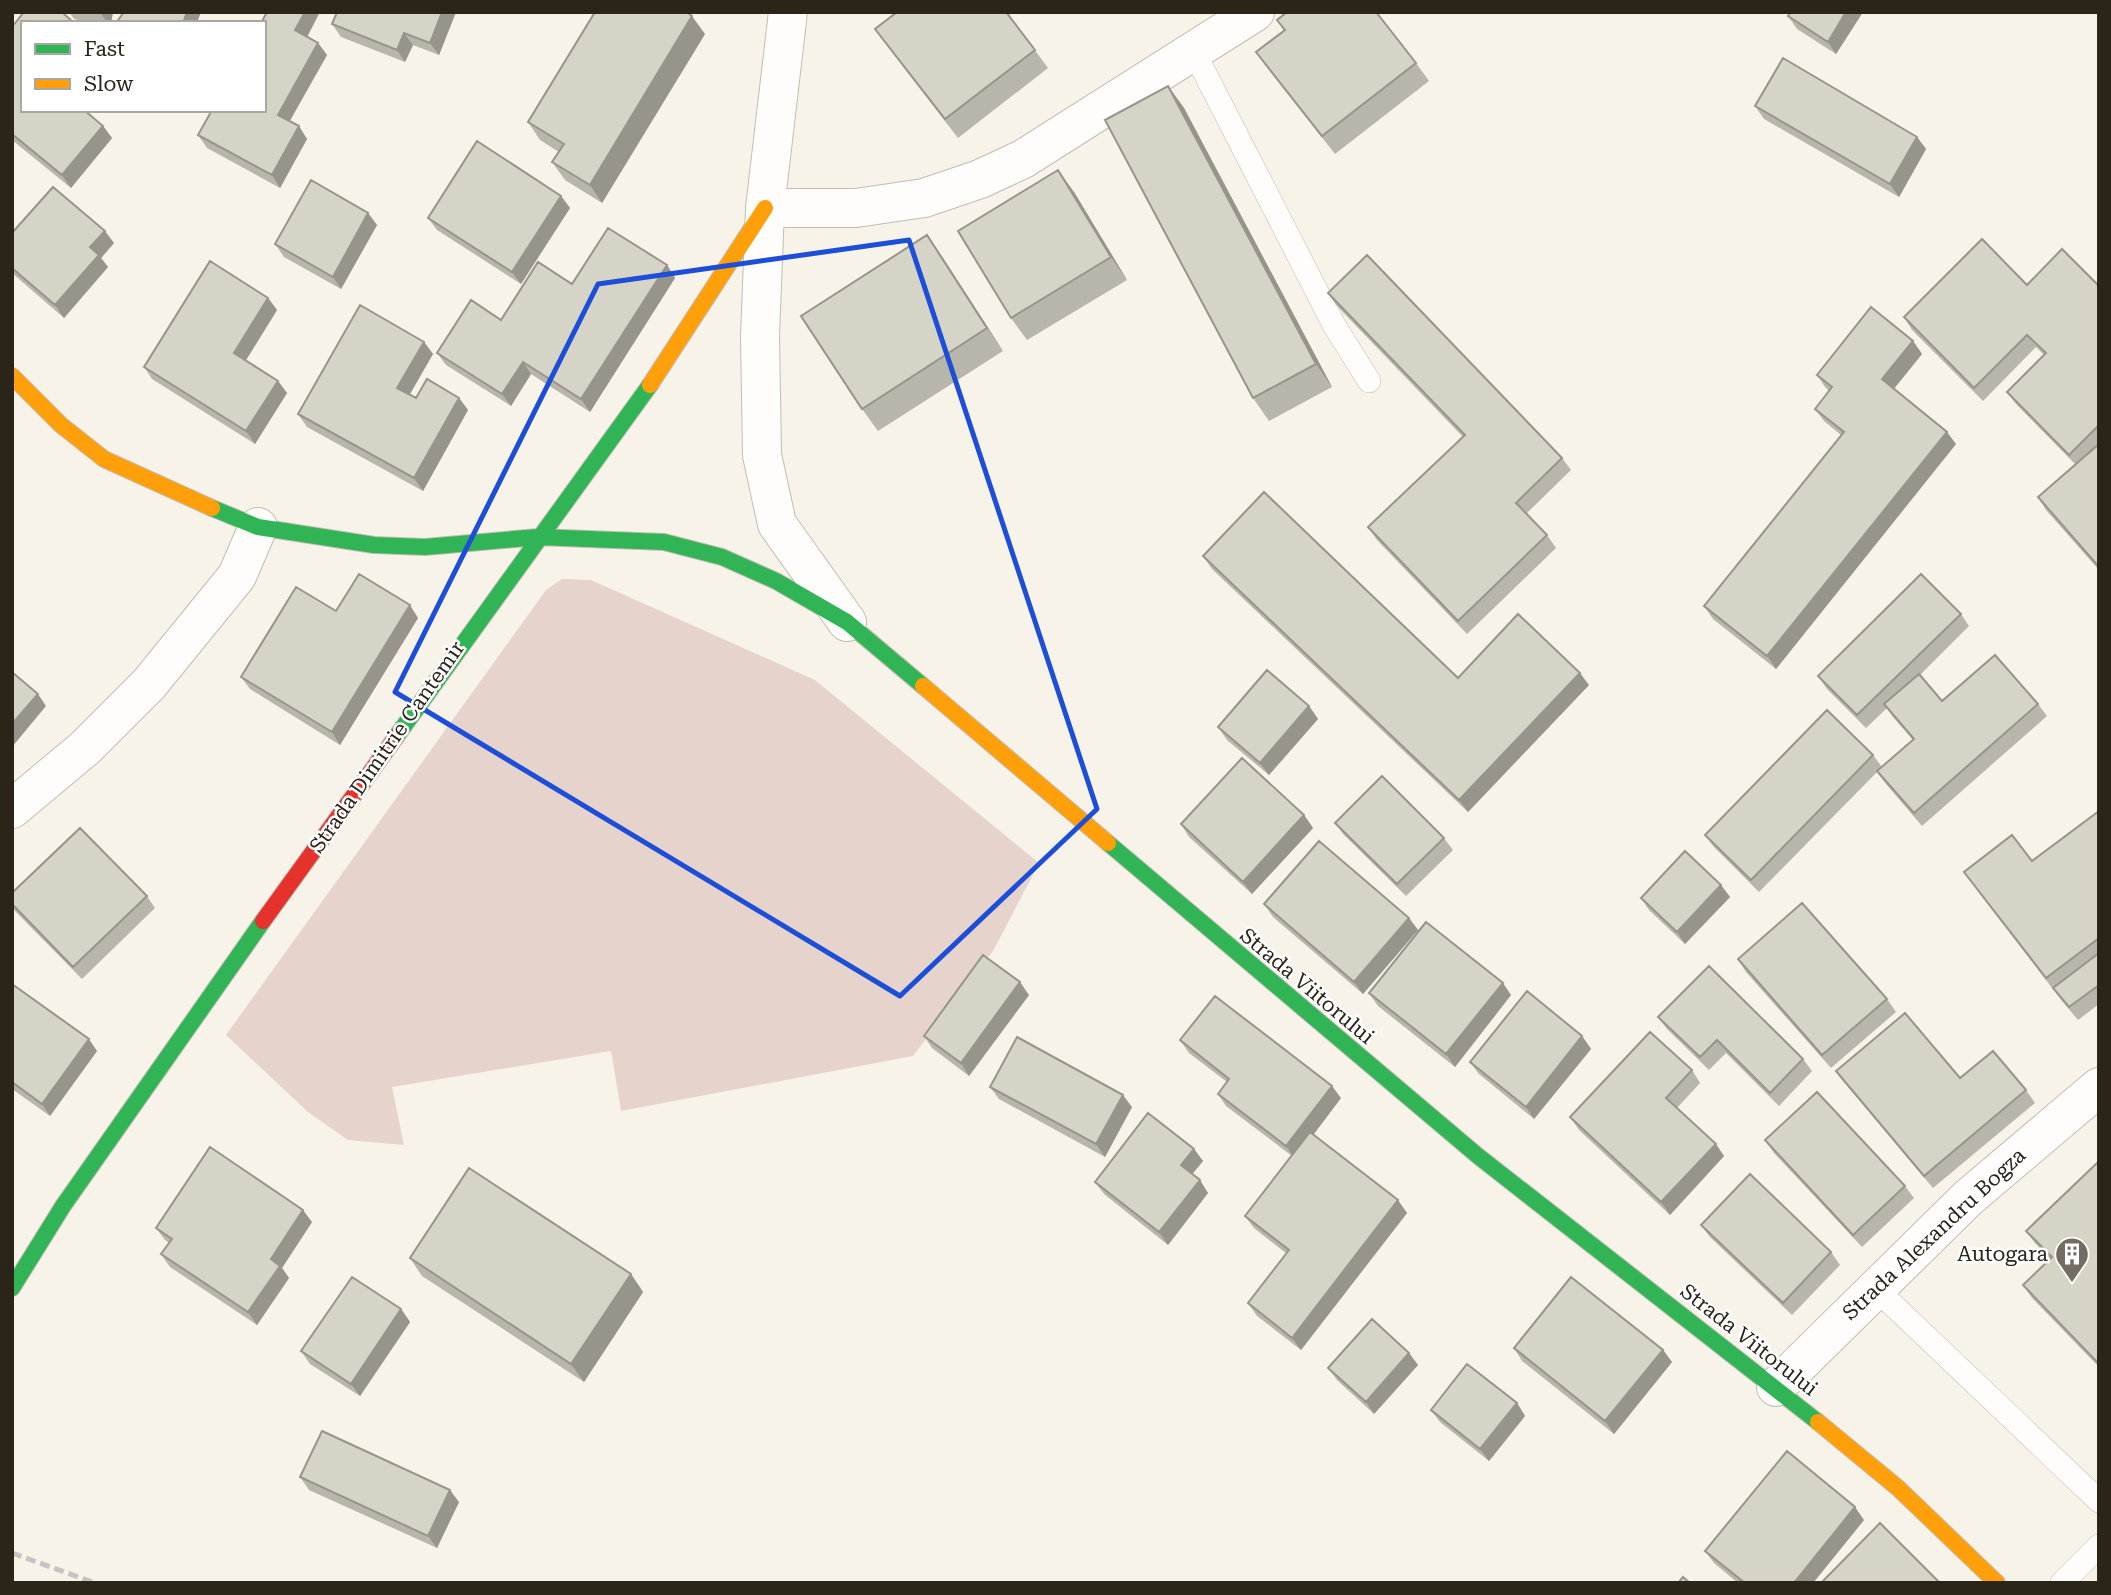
<svg xmlns="http://www.w3.org/2000/svg" width="2111" height="1595" viewBox="0 0 2111 1595" font-family="'Roboto Serif',serif">
<style>
.green{fill:#e6d4cc}
.lines{fill:none;stroke-linecap:round;stroke-linejoin:round}
.lane-casing{stroke:#c2bdb3;stroke-width:24}
.street-casing{stroke:#c2bdb3;stroke-width:40}
.fast-casing{stroke:#c2bdb3;stroke-width:18}
.slow-casing{stroke:#c2bdb3;stroke-width:18}
.jam-casing{stroke:#c2bdb3;stroke-width:18}
.lane{stroke:#fefdfc;stroke-width:23}
.street{stroke:#fefdfc;stroke-width:38}
.fast{stroke:#30b455;stroke-width:16}
.slow{stroke:#ff9f0a;stroke-width:16}
.jam{stroke:#e5322d;stroke-width:16}
.rail{stroke:#c6c4c2;stroke-width:5;stroke-dasharray:10 5;stroke-linecap:butt}
.wall{fill:#b8b6ab}
.shaded-wall{fill:#96948b}
.building{fill:#d6d4c7;stroke:#96948b;stroke-width:2}
.marked{fill:none;stroke:#1d4ed8;stroke-width:5;stroke-linejoin:round}
.labels{text-anchor:middle;stroke-width:5;stroke-linejoin:round;paint-order:stroke}
.street-label{font-size:21px;fill:#2a2419;stroke:#fff}
.poi-label{font-size:21px;fill:#2a2419;stroke:#fff;text-anchor:end}
</style>
<rect width="100%" height="100%" fill="#f8f3e9"/>
<!-- green -->
<path class="green" d="M562,579l29,1 224,100 224,183 -46,88 -80,105 -292,55 -10,-60 -219,36 12,58 -56,-5 -40,-28 -82,-77 320,-445z"/>
<g class="lines">
<!-- lane casing -->
<g class="lane-casing">
<path id="lane" d="M1194,52l140,273 35,56
M1875,1288l224,213
M2062,1583l37,-37"/>
</g>
<!-- street casing -->
<g class="street-casing">
<path id="street" d="M788,12l-23,196 -5,128 2,119 15,69 70,98
M765,208h91l68,-10 56,-19 43,-20 232,-147
M12,809l73,-61 64,-64 88,-108 21,-49
M1776,1387l192,-189 131,-111"/>
</g>
<!-- fast casing -->
<g class="fast-casing">
<path id="fast" d="M212,508l46,19 116,18 51,2 113,-10 126,5 58,15 54,24 71,41 76,64
M396,737l254,-352
M1108,843l370,313 340,266
M12,1288l51,-82 200,-285"/>
</g>
<!-- slow casing -->
<g class="slow-casing">
<path id="slow" d="M12,376l49,49 43,34 108,49
M650,385l115,-177
M923,686l185,157
M1818,1422l80,66 99,95"/>
</g>
<!-- jam casing -->
<g class="jam-casing">
<path id="jam" d="M263,921l133,-184"/>
</g>
<!-- lane -->
<use href="#lane" class="lane"/>
<!-- street -->
<use href="#street" class="street"/>
<!-- fast -->
<use href="#fast" class="fast"/>
<!-- slow -->
<use href="#slow" class="slow"/>
<!-- jam -->
<use href="#jam" class="jam"/>
<!-- rail -->
<path class="rail" d="M12,1553l83,30"/>
</g>
<!-- wall -->
<path class="wall" d="M69,12h44l-2,11h-19l-18,-4z
M337,12h119l-17,43 -26,-10 -8,17 -64,-25 -9,-13z
M897,12h116l-4,3 39,53 -90,70 -70,-91 -13,-18z
M1791,12h72l-27,42 -39,-25 -9,-13z
M1277,20l139,43 13,18 -94,73 -66,-84 -13,-18 28,-21z
M12,27l11,83 80,16 9,12 -41,50 -59,-48z
M705,34l-103,169 -37,-23 -13,-18 7,-10 -19,-12 -12,-18z
M307,37l11,6 9,12 -37,66 17,18 -27,49 -73,-40 -9,-13z
M1168,86l16,22 148,279 -63,34 -16,-23z
M1755,106l162,31 9,12 -27,48 -135,-78z
M1074,192l53,88 -100,60 -16,-22z
M561,196l9,12 -49,76 -84,-54 -9,-12z
M368,213l9,12 -36,64 -57,-32 -9,-13z
M12,233l102,10 -13,15 7,9 -44,51 -52,-45z
M927,235l76,116 -125,80 -16,-22z
M667,265l8,13 -85,134 -59,-38 -20,32 -65,-41 -9,-12 135,-69z
M2027,285l72,1v284l-53,-60 -8,-13 37,-33 -59,-60 -9,-12 37,-37 -8,-8 -53,54 -71,-71 -8,-13z
M1328,293l234,165 9,12 -45,44 21,21 9,13 -89,86 -90,-94 -9,-13 95,-90 -127,-132z
M268,298l9,12 -31,50 32,21 9,12 -32,51 -103,-65 -8,-12z
M1913,341l9,13 -28,35 62,55 -180,225 -63,-50 -9,-13 137,-171 -17,-14 -9,-12 14,-18 -4,-4 -8,-12z
M424,342l9,12 -24,41 7,3h43l9,12 -45,81 -116,-64 -9,-13z
M1203,556l255,122 131,7 -121,127 -256,-243z
M1961,614l8,12 -49,49 22,26 96,3 9,12 -125,110 -36,-42 -9,-12 -118,120 -45,-45 -9,-12 168,-80 9,12 31,-27 -20,-23 -6,-9 -21,20 -39,-39 -9,-13z
M418,618l-78,127 -90,-56 -9,-12z
M1309,706l9,13 -49,56 -42,-35 -9,-13z
M2099,811v193l-21,16 -16,-19 -82,-107 -16,-22 68,-11z
M1304,815l9,13 -61,66 -63,-57 -8,-13z
M1335,823l109,15 9,12 -47,46 -62,-61z
M1721,885l9,12 -45,47 -36,-34 -8,-12z
M12,893l135,3 8,12 -73,71 -67,-68 -3,-5z
M1264,904l145,14 9,12 -55,64 -90,-77z
M1738,959l149,40 9,13 -65,56 -85,-96z
M12,984l85,67 -47,65 -38,-27z
M1369,993l142,2 -56,72 -77,-61z
M1029,995l-60,81 -37,-28 -8,-12z
M1658,1017l145,42 9,12 -33,35 -53,-53 -17,17 -42,-41z
M1582,1036l9,13 -57,70 -55,-45 -9,-12z
M1180,1040l161,58 -28,37 94,78 -106,137 -44,-34 -9,-13 39,-49 -33,-26 -9,-12 47,-60 -66,-50 -8,-12 9,-12 -38,-29z
M1692,1070l8,13 -23,25 47,48 -54,59 -91,-85 -9,-13z
M1836,1071l124,7 66,12 9,13 -102,85 -88,-105z
M990,1087l142,20 -27,50 -106,-58z
M1765,1140l140,46 9,12 -52,49 -88,-94z
M1194,1149l9,12 -11,13 16,19 -40,52 -64,-51 -9,-12z
M2099,1161v206l-67,-69 -9,-13 27,-26 -15,-16 -9,-12z
M312,1222l-30,46 7,10 -32,47 -87,-58 -9,-13 8,-11 -4,-3 -9,-12z
M1701,1225l130,27 9,13 -48,50 -82,-78z
M410,1258l221,16 12,18 -59,90 -162,-106z
M401,1309l9,13 -50,74 -50,-32 -9,-13z
M1514,1348l149,2 9,12 -58,72 -92,-73z
M1409,1353l9,12 -44,49 -37,-34 -9,-12z
M1517,1403l8,13 -36,45 -49,-39 -9,-12z
M300,1477l159,25 -22,46 -128,-58z
M1864,1520l-51,63h-75l-24,-20 -9,-12z"/>
<!-- shaded-wall -->
<path class="shaded-wall" d="M102,12h11l-2,11h-3l-7,-9z
M187,12h14l-4,11h-14z
M305,12h15l-16,31 -9,-13z
M442,12h14l-17,43 -9,-12z
M1846,12h17l-27,42 -8,-12z
M692,16l13,18 -103,169 -12,-18z
M404,33l9,12 -8,17 -8,-12z
M318,43l9,12 -41,72 -8,-12z
M1168,86l16,22 148,279 -16,-23z
M103,126l9,12 -41,50 -9,-13z
M299,126l8,13 -27,49 -8,-13z
M1917,137l9,12 -27,48 -9,-13z
M1058,170l16,22 53,88 -16,-23z
M561,196l9,12 -49,76 -9,-12z
M368,213l9,12 -36,64 -8,-12z
M105,231l9,12 -13,15 7,9 -44,51 -9,-13 35,-58z
M927,235l16,23 60,93 -16,-23z
M667,265l8,13 -85,134 -9,-13z
M268,298l9,12 -34,55 -9,-12z
M1913,341l9,13 -31,38 -9,-13z
M424,342l9,12 -27,47 -9,-13z
M523,362l8,12 -20,32 -9,-12z
M278,381l9,12 -32,51 -9,-13z
M459,398l9,12 -45,81 -9,-13z
M1947,432l9,12 -180,225 -9,-13z
M410,605l8,13 -78,127 -8,-13z
M1580,673l9,12 -121,127 -9,-12z
M38,694l8,12 -34,41v-23z
M1309,706l9,13 -49,56 -9,-12z
M1304,815l9,13 -61,66 -9,-12z
M1721,885l9,12 -45,47 -8,-12z
M1409,918l9,12 -55,64 -9,-12z
M1020,982l9,13 -60,81 -8,-13z
M1503,983l8,12 -56,72 -9,-13z
M1582,1036l9,13 -57,70 -8,-12z
M89,1039l8,12 -47,65 -8,-12z
M1332,1086l9,12 -46,61 -9,-13z
M1123,1095l9,12 -27,50 -9,-13z
M1716,1144l8,12 -54,59 -9,-13z
M1194,1149l9,12 -14,17 -8,-13z
M1200,1180l8,13 -40,52 -9,-13z
M1398,1200l9,13 -106,137 -9,-12z
M303,1210l9,12 -30,46 7,10 -32,47 -9,-13 23,-53z
M631,1274l12,18 -59,90 -13,-18z
M401,1309l9,13 -50,74 -9,-12z
M1663,1350l9,12 -58,72 -9,-13z
M1409,1353l9,12 -44,49 -8,-12z
M1517,1403l8,13 -36,45 -9,-12z
M450,1490l9,12 -22,46 -9,-12z
M1855,1507l9,13 -51,63h-19z"/>
<!-- building -->
<path class="building" d="M24,12h38l12,11h-51v87h61l19,16 -41,49 -50,-41v-107z
M124,12h63l-4,11h-67z
M267,12h38l-10,18 23,13 -40,72 21,11 -27,49 -74,-40 14,-25h52v-87h-3z
M337,12h105l-12,31 -26,-10 -7,17 -65,-26z
M595,12h91l6,4 -102,169 -38,-23 12,-18 -36,-22z
M897,12h109l29,38 -90,69 -70,-90z
M1287,12h89l40,51 -94,73 -66,-84 29,-22 -8,-10z
M1791,12h55l-18,30 -40,-26z
M1783,58l134,79 -27,47 -135,-78z
M1168,86l148,278 -63,34 -148,-278z
M477,141l84,55 -49,76 -84,-54z
M1058,170l53,87 -100,61 -53,-87z
M311,180l57,33 -35,64 -58,-33z
M53,187l52,44 -15,16 9,8 -44,50 -43,-37v-35z
M608,228l59,37 -86,134 -58,-37 -21,32 -65,-41 34,-53 30,20 37,-58 34,22z
M927,235l60,93 -125,81 -61,-93z
M1982,239l45,46 35,-36 37,37v139l-30,30 -62,-63 39,-39 -19,-18 -53,53 -70,-71z
M1367,255l195,203 -46,45 31,32 -89,86 -90,-94 97,-92 -137,-142z
M210,261l58,37 -34,55 44,28 -32,50 -102,-64z
M360,305l64,37 -27,46 19,10 11,-19 32,19 -45,80 -116,-64z
M1871,307l42,34 -31,38 65,53 -180,224 -63,-50 140,-174 -29,-23 17,-22 -15,-12z
M2099,444v123l-61,-70z
M1264,492l194,186 60,-64 62,59 -121,127 -256,-244z
M359,574l51,31 -78,127 -91,-55 55,-90 40,24z
M1921,574l40,40 -104,101 -39,-39z
M1995,655l43,49 -124,109 -37,-42 37,-32 -30,-35 35,-30 23,27z
M1267,670l42,36 -49,57 -42,-36z
M12,672l26,22 -26,30z
M1827,710l46,45 -122,125 -46,-45z
M1242,758l62,57 -61,67 -62,-58z
M1382,776l62,62 -47,46 -62,-61z
M2099,811v127l-53,40 -82,-106 48,-37 20,26z
M80,828l67,68 -74,71 -61,-63v-11z
M1319,841l90,77 -55,64 -90,-78z
M1685,851l36,34 -44,47 -36,-34z
M1802,903l85,96 -65,56 -84,-96z
M1426,922l77,61 -57,71 -77,-61z
M2099,953v32l-30,22 -16,-19z
M983,955l37,27 -59,81 -37,-27z
M1709,966l94,93 -33,34 -53,-53 -17,17 -42,-40z
M12,984l77,55 -47,65 -30,-22z
M1527,991l55,45 -56,71 -56,-45z
M1215,996l117,90 -46,60 -68,-52 11,-15 -49,-39z
M1905,1013l55,65 33,-27 33,39 -102,86 -88,-105z
M1650,1032l42,38 -26,28 50,46 -55,58 -91,-85z
M1017,1037l106,58 -27,49 -106,-57z
M1817,1092l88,94 -52,49 -88,-95z
M1148,1113l46,36 -13,16 19,15 -41,52 -64,-50z
M1310,1132l88,68 -106,138 -44,-35 41,-53 -44,-34z
M210,1147l93,63 -32,49 9,7 -32,46 -87,-58 11,-15 -16,-11z
M2099,1161v203l-76,-79 29,-28 -26,-26z
M469,1168l162,106 -60,90 -161,-106z
M1750,1174l81,78 -48,51 -82,-78z
M352,1277l49,32 -50,75 -50,-33z
M1571,1277l92,73 -58,71 -91,-73z
M1372,1319l37,34 -43,49 -38,-34z
M1467,1364l50,39 -37,46 -49,-39z
M322,1431l128,59 -22,46 -128,-59z
M1787,1451l68,56 -61,76h-49l-40,-32z
M1880,1523l60,60h-119z
M1683,1577l7,6h-12z"/>
<!-- marked area -->
<path class="marked" d="M909,240l188,569 -197,187 -505,-304 203,-408z"/>
<!-- icons -->
<defs>
<g id="building-pin" transform="scale(1.75)"><path d="M0 17L-7.5 6A9.5 9.5 0 1 1 7.5 6Z" fill="#726c62" stroke="#fff"/><path d="M-4-6H4V6H1V3H-1V6H-4ZM-2.5-4.3h1.7v1.8h-1.7ZM.8-4.3h1.7v1.8H.8ZM-2.5-1h1.7V.8h-1.7ZM.8-1h1.7V.8H.8Z" fill="#fff"/></g>
</defs>
<g fill-rule="evenodd">
<use href="#building-pin" x="2072" y="1254"/>
</g>
<g class="labels">
<!-- street labels -->
<g class="street-label">
<text transform="translate(387 747) rotate(-55)" y="7">Strada Dimitrie Cantemir</text>
<text transform="translate(1307 986) rotate(40)" y="7">Strada Viitorului</text>
<text transform="translate(1934 1234) rotate(-43)" y="7">Strada Alexandru Bogza</text>
<text transform="translate(1749 1340) rotate(38)" y="7">Strada Viitorului</text>
</g>
<!-- poi labels -->
<g class="poi-label">
<text x="2048" y="1261">Autogara</text>
</g>
</g>
<!-- border -->
<rect width="2111" height="1595" fill="none" stroke="#2a2419" stroke-width="28"/>
<!-- legend -->
<rect x="21" y="21" width="245" height="91" fill="#ffffff" stroke="#aaa7a3" stroke-width="2"/>
<rect x="35" y="44" width="35" height="10" fill="#30b455" stroke="#aaa7a3" stroke-width="2"/>
<text x="84" y="56" font-size="21" fill="#2a2419">Fast</text>
<rect x="35" y="79" width="35" height="10" fill="#ff9f0a" stroke="#aaa7a3" stroke-width="2"/>
<text x="84" y="91" font-size="21" fill="#2a2419">Slow</text>
</svg>
